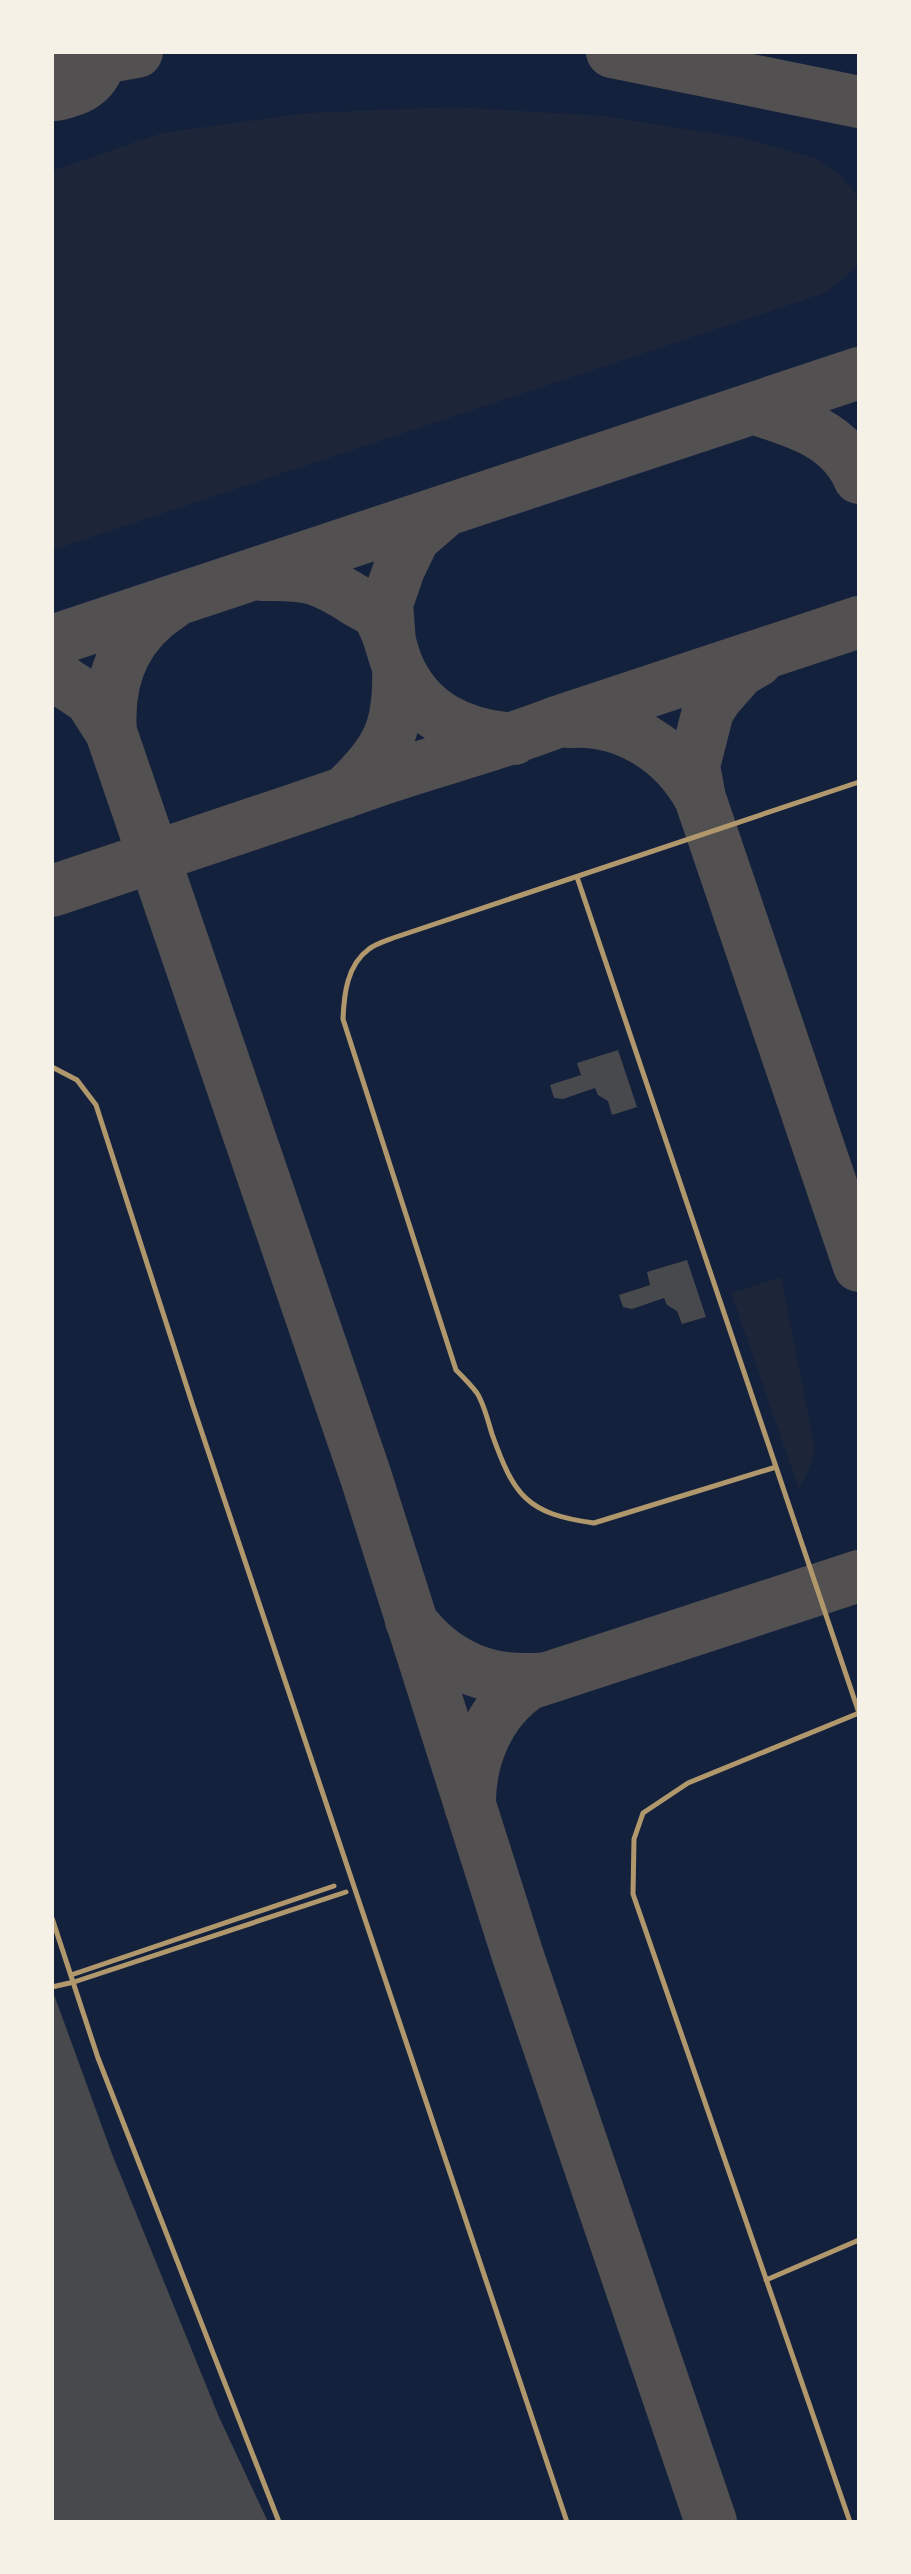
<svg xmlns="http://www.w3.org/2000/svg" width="911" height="2574" viewBox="0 0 911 2574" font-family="'Asap Condensed',sans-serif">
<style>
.green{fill:#1d2539}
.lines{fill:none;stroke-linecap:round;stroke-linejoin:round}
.taxiway{stroke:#525050;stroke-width:52}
.runway{stroke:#525050;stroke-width:132}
.building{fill:#48494c}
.service{stroke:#b1986c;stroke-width:5}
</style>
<rect width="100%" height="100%" fill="#14213d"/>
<!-- green -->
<path class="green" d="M453,107l151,9 138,22 73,20 28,19 16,22v60l-3,8 -29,25 -775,258v-379l110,-38 144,-20z
M781,1277l34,172 -6,21 -10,19 -68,-196z"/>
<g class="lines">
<!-- taxiway -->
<path class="taxiway" d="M612,52l247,50
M52,67l85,-15
M755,409c41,13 86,26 104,69
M263,575c43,-1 56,2 92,25 6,4 16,8 21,13 12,13 15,36 21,51 21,51 65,71 117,75
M52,641l807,-268
M390,642l-3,-38 12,-35 15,-31 31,-27
M52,674l38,25 21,33 255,745 152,479 193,566
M569,722c55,-4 105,28 131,76l159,468
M111,732c-4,-52 14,-98 59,-127
M344,793c45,-42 56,-66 54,-127
M700,798l-6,-32 14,-55 9,-14 23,-26 17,-10
M52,891c100,-34 202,-67 302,-102 67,-25 137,-41 203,-67l302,-100
M411,1621c34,45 79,63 135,57
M470,1806c-1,-47 19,-96 59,-122l330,-108"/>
<!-- runway -->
<path class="runway" d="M52,55l9,-3"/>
</g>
<!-- building -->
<path class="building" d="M618,1050l19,57 -25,8 -4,-14 -10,-6 -3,-7 -32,11 -9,-1 -4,-13 31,-10 -4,-12z
M687,1260l19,57 -24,7 -5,-13 -10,-6 -3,-7 -32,11 -9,-2 -4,-12 31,-10 -3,-13z
M52,1989l60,165 107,263 49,105h-216z"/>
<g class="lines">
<!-- service -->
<path class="service" d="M577,877l282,836
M52,1067l25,13 19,25 97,301 374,1116
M776,1467l-182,56c-67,-9 -80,-27 -102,-89 -4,-13 -8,-30 -15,-41 -6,-8 -14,-16 -21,-23l-113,-351c1,-25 4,-54 26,-70 6,-5 16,-8 24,-11l466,-156
M52,1918l46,140 181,464
M71,1975l263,-89
M52,1987l22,-5 272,-90
M766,2280l93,-40
M850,2522l-217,-628 1,-55 9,-26 45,-30 171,-70"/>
</g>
<!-- border -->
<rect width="911" height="2574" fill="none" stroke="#f6f1e7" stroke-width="108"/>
</svg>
